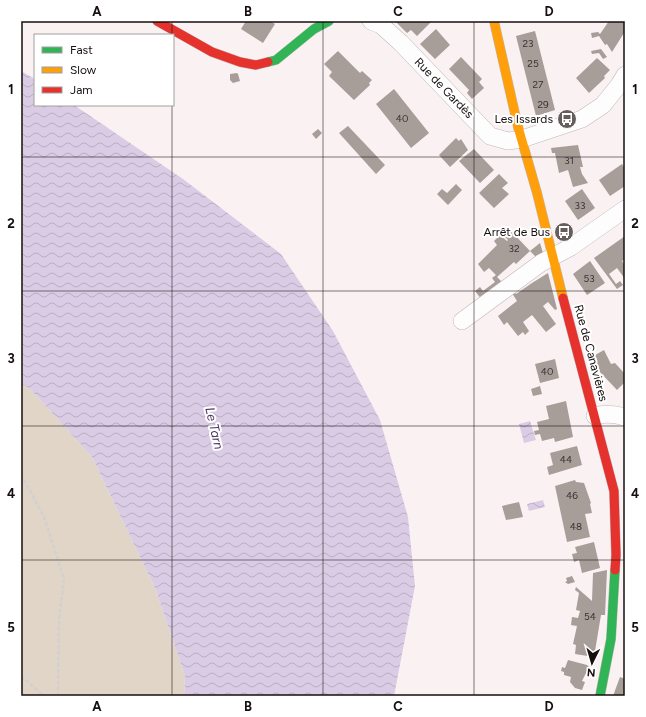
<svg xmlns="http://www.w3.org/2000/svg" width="646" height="717" viewBox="0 0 646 717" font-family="Figtree,sans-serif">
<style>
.green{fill:#e0d5c7}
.water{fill:url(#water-waves)}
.building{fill:#a79d99}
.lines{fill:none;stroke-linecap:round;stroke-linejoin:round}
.street-casing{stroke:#c0b7b8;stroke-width:18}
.fast-casing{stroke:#c0b7b8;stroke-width:10}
.slow-casing{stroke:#c0b7b8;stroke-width:10}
.jam-casing{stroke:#c0b7b8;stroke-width:10}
.path{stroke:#d3d0d0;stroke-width:2.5;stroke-dasharray:4 2;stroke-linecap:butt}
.street{stroke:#fefdfd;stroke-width:17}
.fast{stroke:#30b455;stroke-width:9}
.slow{stroke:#ff9f0a;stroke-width:9}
.jam{stroke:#e5322d;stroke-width:9}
.grid{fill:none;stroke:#160e0f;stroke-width:1;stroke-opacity:0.55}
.labels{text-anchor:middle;stroke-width:4;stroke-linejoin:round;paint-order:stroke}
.number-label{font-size:10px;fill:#3a3232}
.street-label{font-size:12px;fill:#160e0f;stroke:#fff}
.poi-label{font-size:12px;fill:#160e0f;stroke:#fff;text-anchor:end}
.water-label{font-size:13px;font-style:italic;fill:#4d3564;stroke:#fff}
.neatline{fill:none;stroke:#160e0f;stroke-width:1.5}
.grid-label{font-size:13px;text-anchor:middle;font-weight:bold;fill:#160e0f}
</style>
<defs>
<pattern id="water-waves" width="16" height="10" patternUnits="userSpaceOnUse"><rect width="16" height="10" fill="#dacce5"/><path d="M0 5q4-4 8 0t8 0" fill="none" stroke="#baaec3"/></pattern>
</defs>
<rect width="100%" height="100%" fill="#faf2f2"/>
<!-- green -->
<path class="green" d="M21,383l10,7 61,67 63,131 30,88 -1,20h-163z"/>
<!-- water -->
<path class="water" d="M21,71l14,8v26h39l109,74 98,75 52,77 47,89 28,97 7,69 -21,110h-210l1,-20 -30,-88 -63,-131 -61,-67 -10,-7z
M530,421l6,19 -12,3 -5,-19z
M543,500l2,7 -16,4 -2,-7z"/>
<!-- building -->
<path class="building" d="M246,21h24l5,3 -12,19 -22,-14z
M395,21h37l-15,15 -6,-6 -4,3z
M609,21h16v12h-1l-12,19 -5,-8 -2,1 -6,-9 -7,2 -1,-5 7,-1 2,2z
M436,29l14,16 -15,14 -15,-15z
M535,31l20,79 -19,6 -20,-80z
M601,49l6,8 -4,2 -4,-6 -7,1 -1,-3z
M338,51l22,22 2,-2 10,9 -3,3 1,2 -16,15 -25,-24 3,-4 -8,-8z
M461,57l21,22 -3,3 5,6 -12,11 -5,-6 2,-3 -20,-21z
M597,58l13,12 -6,6 1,2 -16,15 -13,-15z
M237,73l1,1 2,7 -7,2 -3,-3v-6z
M394,89l35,44 -18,15 -35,-44z
M348,126l37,39 -9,9 -37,-41z
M318,129l4,4 -6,6 -4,-5z
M456,138l3,3 2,-2 7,11 -18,17 -11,-12z
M578,145l5,22h-3l2,7 6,9 -15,4 -5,-17 -9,3 -4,-20h-3l-1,-5z
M474,149l20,21 -14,13 -21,-22z
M622,164l3,5v17l-15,10 -11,-16z
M499,174l9,9 -6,5 7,6 -15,14 -15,-15z
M456,184l6,6 -14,15 -11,-11 5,-5 5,4z
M582,189l13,19 -17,12 -13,-19z
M510,230l20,21 -14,13 -2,-2 -17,15 7,7 -22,16 -7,-9 5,-4 3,4 12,-9 -3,-4 4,-3 -7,-7 -5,4 -6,-8 19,-19 -3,-4 6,-6 7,6 1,-1 -4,-4z
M625,236v23l-3,2 3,5v13l-8,-11 -8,6 7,10 4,-3 3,4 -6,4 -23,-31z
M540,243l3,10 -6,5 -7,-7z
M590,261l15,22 -18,12 -14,-21z
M548,273l9,36 -2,1 -7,-8 -5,4 13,18 -10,8 -14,-17 -9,7 6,9 -4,4 -2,-3 -5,4 -11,-14 -3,3 -6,-9 19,-15 -5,-8 2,-2 2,3 16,-11z
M604,350l7,14 4,-1 10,11v8l-8,8 -18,-19 -4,2 -7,-14z
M555,359l4,19 -19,5 -5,-19z
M540,386l2,8 -9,2 -2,-7z
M566,401l7,36 -18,5 -1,-4 -12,3 -2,-7 -5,1 -1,-4 5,-1 -2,-8 12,-3 -3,-13z
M577,446l5,19 -33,10 -2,-8 6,-2 -3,-12z
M575,480l1,2 8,1 7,20 -1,1 2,9 -7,1 5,23 -23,5 -12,-56z
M519,502l4,15 -17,3 -4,-14z
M594,542l6,26 -18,5 -3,-13 -5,2 -2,-8 5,-1 -2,-6z
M607,570l-2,45h-4l-7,42 -19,-3 1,-9 -3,-1 4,-18 -6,-1 1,-8 6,1 2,-7 -4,-1 3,-17 -4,-3 1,-3 16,14 1,-28z
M572,576l3,6 -7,2 -3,-2 2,-1 -1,-3z
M568,660l19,5 2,2 -7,14 3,1 -3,8 -7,-2 -5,-6 1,-5 -7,-2v-3l-3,-1 1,-4 3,1z
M620,677l5,2v17h-12z"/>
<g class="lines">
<!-- street casing -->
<g class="street-casing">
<path id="street" d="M371,21l10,4 20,18 89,93 18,5 14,-2 60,-20 21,-14 16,-20 6,-10
M462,321l79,-58 30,-16 54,-38
M595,416c10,-3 20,-2 30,1"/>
</g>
<!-- fast casing -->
<g class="fast-casing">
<path id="fast" d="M268,62l8,-2 38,-31 15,-8
M600,696l11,-57 4,-69"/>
</g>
<!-- slow casing -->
<g class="slow-casing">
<path id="slow" d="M494,21l24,106 19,66 26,105"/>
</g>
<!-- jam casing -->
<g class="jam-casing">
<path id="jam" d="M157,21l55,31 28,10 16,3 12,-3
M563,298l51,193 2,64 -1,15"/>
</g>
<!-- path -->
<path class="path" d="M21,474l23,43 20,62 -5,42 -1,75
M21,676l23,20"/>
<!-- street -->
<use href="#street" class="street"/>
<!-- fast -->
<use href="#fast" class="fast"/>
<!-- slow -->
<use href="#slow" class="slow"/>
<!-- jam -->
<use href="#jam" class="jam"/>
</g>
<!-- grid -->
<path class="grid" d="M172,21v14M323,21v675M474,21v675M172,105v591M21,157h604M21,291h604M21,426h604M21,560h604"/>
<!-- icons -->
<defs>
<g id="bus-disc" transform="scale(1)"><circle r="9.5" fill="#665e5e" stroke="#fff"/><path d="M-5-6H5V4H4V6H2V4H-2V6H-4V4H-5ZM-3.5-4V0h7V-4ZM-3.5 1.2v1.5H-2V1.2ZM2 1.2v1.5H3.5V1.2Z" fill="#fff"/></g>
</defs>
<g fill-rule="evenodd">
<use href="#bus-disc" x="567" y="119"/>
<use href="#bus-disc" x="564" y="232"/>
</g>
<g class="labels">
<!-- number labels -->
<g class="number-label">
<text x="528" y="47">23</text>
<text x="533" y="67">25</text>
<text x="538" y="88">27</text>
<text x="543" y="108">29</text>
<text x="402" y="122">40</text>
<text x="569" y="164">31</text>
<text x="580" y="209">33</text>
<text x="514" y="252">32</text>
<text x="589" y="282">53</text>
<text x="547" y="375">40</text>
<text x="566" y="463">44</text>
<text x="572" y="499">46</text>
<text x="576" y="530">48</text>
<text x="590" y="620">54</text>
</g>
<!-- street labels -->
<g class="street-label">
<text transform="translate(444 88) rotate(46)" y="4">Rue de Gardès</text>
<text transform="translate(591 353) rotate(75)" y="4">Rue de Canavières</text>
</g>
<!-- poi labels -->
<g class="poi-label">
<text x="553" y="123">Les Issards</text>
<text x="550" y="236">Arrêt de Bus</text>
</g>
<!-- water labels -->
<g class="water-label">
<text transform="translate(215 428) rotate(77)" y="5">Le Tarn</text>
</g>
</g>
<!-- border -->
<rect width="646" height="717" fill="none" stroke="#ffffff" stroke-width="44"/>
<!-- legend -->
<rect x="34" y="34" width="140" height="72" fill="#ffffff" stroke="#a29f9f"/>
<rect x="42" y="47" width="20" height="6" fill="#30b455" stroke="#a29f9f"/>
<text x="70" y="54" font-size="12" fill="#160e0f">Fast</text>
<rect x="42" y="67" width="20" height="6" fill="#ff9f0a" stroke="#a29f9f"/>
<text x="70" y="74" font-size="12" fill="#160e0f">Slow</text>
<rect x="42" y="87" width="20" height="6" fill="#e5322d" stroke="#a29f9f"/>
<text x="70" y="94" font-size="12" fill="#160e0f">Jam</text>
<!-- north arrow -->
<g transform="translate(592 663) rotate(185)" stroke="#ffffff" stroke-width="3" paint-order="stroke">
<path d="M0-3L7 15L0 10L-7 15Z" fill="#160e0f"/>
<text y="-6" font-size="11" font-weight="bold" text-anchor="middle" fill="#160e0f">N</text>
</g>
<rect x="22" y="22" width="602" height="673" class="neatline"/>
<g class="grid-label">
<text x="97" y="16">A</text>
<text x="248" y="16">B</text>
<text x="398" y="16">C</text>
<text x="549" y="16">D</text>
<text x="11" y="94">1</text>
<text x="635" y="94">1</text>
<text x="11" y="228">2</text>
<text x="635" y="228">2</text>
<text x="11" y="363">3</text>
<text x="635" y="363">3</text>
<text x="11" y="498">4</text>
<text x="635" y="498">4</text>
<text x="11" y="632">5</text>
<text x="635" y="632">5</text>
<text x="97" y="711">A</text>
<text x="248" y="711">B</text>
<text x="398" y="711">C</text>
<text x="549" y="711">D</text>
</g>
</svg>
